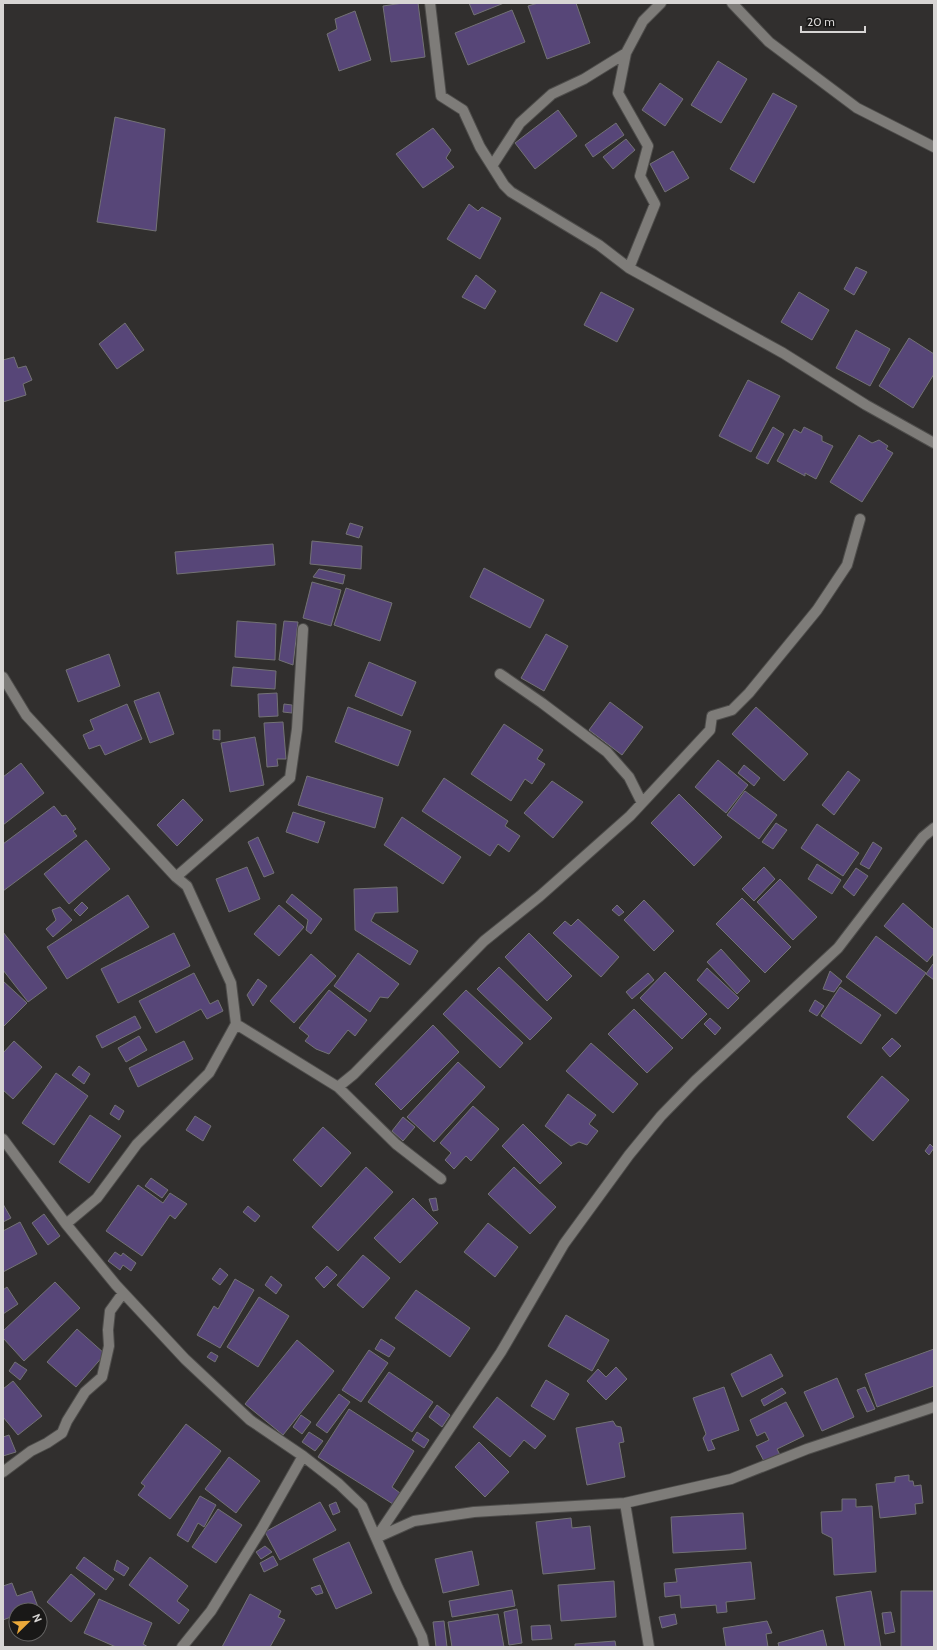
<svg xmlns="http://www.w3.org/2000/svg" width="937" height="1650" viewBox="0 0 937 1650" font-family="Cabin,sans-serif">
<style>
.building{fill:#574678;stroke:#737275}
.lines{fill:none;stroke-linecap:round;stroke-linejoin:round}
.minor-casing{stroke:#4e4d4b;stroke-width:12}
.minor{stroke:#7e7c79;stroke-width:10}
</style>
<rect width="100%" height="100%" fill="#312f2e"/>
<!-- building -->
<path class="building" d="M403,3h15l7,54 -34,5 -8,-56z
M469,3h35l-30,12z
M538,3h38l14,40 -43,16 -19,-53z
M512,10l13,32 -57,23 -13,-32z
M355,11l16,49 -32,11 -12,-37 10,-5 -2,-10z
M718,61l29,18 -26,44 -30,-18z
M660,83l23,16 -18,27 -23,-16z
M773,93l24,13 -43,77 -24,-14z
M558,110l19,26 -42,33 -20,-26z
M115,117l50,12 -9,102 -59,-9z
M616,123l8,12 -31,22 -8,-12z
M433,128l18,22 -5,8 8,9 -31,21 -27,-34z
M626,139l9,11 -22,19 -10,-12z
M673,151l16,27 -24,14 -15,-28z
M469,204l9,7 4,-4 19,11 -21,41 -33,-20z
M856,267l11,5 -13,23 -10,-6z
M476,275l20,16 -11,18 -23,-12z
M601,292l33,17 -17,33 -33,-17z
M799,292l30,18 -17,30 -31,-18z
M125,323l19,27 -27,19 -18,-25z
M856,330l34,19 -20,37 -34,-18z
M909,338l25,16v20l-21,34 -34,-22z
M14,357l4,11 8,-2 6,14 -9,4 3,11 -23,7v-42z
M748,380l32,16 -29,56 -32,-16z
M773,427l11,7 -16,30 -12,-6z
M804,427l18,9v5l11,5 -17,33 -11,-6v3l-28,-15 17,-32 7,4z
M859,435l13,8 7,-3 9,6 -2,3 7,4 -31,49 -32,-20z
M350,523l13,4 -4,11 -13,-4z
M312,541l50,5 -1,23 -51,-5z
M273,544l2,21 -98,9 -2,-22z
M484,568l60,32 -14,28 -60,-31z
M319,569l26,6 -2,9 -30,-7z
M312,582l29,8 -10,36 -28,-8z
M346,588l46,15 -12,38 -46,-16z
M237,621l39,3 -1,36 -40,-3z
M284,621l14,1 -5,43 -14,-5z
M546,634l22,12 -24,45 -23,-13z
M109,654l11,32 -42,16 -12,-32z
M369,662l47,20 -14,34 -47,-20z
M233,667l43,4 -1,18 -44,-3z
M159,692l15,42 -24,9 -16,-42z
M277,693l1,23 -19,1 -1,-23z
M610,702l33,25 -21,28 -33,-25z
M127,704l15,35 -37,16 -5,-10 -11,4 -6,-14 11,-5 -4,-10z
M284,704l8,1v8l-9,-1z
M348,707l63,24 -13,35 -63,-24z
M756,707l52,47 -24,27 -52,-47z
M283,722l3,37h-9l1,7 -11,1 -3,-44z
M504,724l39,26 -6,9 8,5 -13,20 -7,-5 -14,22 -40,-27z
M213,730h7v10l-7,-1z
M255,737l9,48 -34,7 -9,-49z
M718,760l30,25 -22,28 -31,-26z
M21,763l23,30 -41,32v-48z
M744,765l16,13 -6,8 -16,-13z
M848,771l12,9 -26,35 -12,-10z
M307,776l76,22 -8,30 -77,-23z
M444,778l64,43 -3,5 15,10 -11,16 -11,-8 -8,12 -68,-45z
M552,781l31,21 -30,36 -29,-25z
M745,791l32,24 -18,24 -32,-24z
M679,794l43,43 -28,29 -43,-43z
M183,799l20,21 -26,26 -20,-21z
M54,806l8,10 4,-1 10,14 -3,2 4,5 -74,55v-47z
M293,812l32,10 -7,21 -32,-11z
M402,817l59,40 -18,27 -59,-39z
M776,823l11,7 -14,19 -11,-7z
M817,824l42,29 -16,23 -42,-28z
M258,837l16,36 -10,4 -16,-35z
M86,840l24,29 -41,35 -25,-30z
M873,842l9,6 -13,21 -9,-5z
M817,864l24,16 -9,14 -24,-15z
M247,867l13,32 -31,13 -13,-33z
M764,867l11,12 -21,22 -12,-12z
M856,868l12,8 -14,20 -11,-9z
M780,879l37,38 -24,23 -36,-38z
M397,887l1,25 -23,1 -4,8 47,30 -8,14 -55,-35 -1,-41z
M292,894l30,25 -11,15 -5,-4 2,-10 -22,-18z
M128,895l21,32 -82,52 -20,-32z
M742,898l49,49 -26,26 -49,-49z
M644,900l30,31 -20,20 -30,-31z
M82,902l6,6 -8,8 -6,-6z
M903,903l31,27v23l-7,9 -43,-36z
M279,905l25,22 -25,29 -25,-22z
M617,905l7,7 -5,4 -7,-6z
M60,907l12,13 -19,17 -7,-8 10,-9 -4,-10z
M578,919l41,38 -18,20 -48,-44 12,-12 6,5z
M3,932l44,56 -19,14 -25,-32z
M174,933l16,33 -72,37 -17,-34z
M529,933l43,43 -25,25 -42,-44z
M876,936l50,37 -30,41 -50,-37z
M721,949l29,32 -13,13 -30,-32z
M358,953l41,31 -11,14 -8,-1 -10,15 -36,-26z
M311,954l25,22 -42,47 -24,-22z
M933,964l1,1v15l-8,-6z
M499,967l53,51 -22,22 -53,-51z
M707,968l32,30 -11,11 -31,-29z
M830,971l12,10 -8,11 -11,-3z
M665,972l42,42 -25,25 -42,-41z
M194,973l16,31 8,-4 5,11 -16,8 -6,-10 -45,24 -17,-32z
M648,973l6,7 -22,19 -6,-7z
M258,979l9,7 -14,20 -6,-11z
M3,981l24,22 -24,24z
M840,987l41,28 -20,29 -40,-28z
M329,990l38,30 -12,16 -7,-6 -19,24 -13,-5 -11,-8 4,-5 -10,-8z
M466,990l57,53 -23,25 -57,-54z
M815,1000l9,6 -7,10 -8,-5z
M634,1009l39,39 -26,25 -39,-39z
M135,1016l6,12 -39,20 -6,-12z
M710,1018l11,10 -6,7 -11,-11z
M433,1025l26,27 -58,58 -26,-26z
M139,1036l8,14 -21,12 -8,-14z
M892,1038l9,8 -11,11 -8,-9z
M14,1041l28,26 -29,32 -10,-9v-37z
M184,1041l9,18 -55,28 -9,-19z
M591,1043l47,41 -25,29 -47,-42z
M458,1062l27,25 -51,55 -27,-25z
M79,1066l11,8 -6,10 -12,-9z
M56,1073l32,23 -34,49 -32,-22z
M882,1076l27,24 -36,41 -26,-24z
M568,1094l28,21 -7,9 9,7 -11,14 -8,-3 -8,4 -26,-20z
M115,1105l9,6 -5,9 -9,-6z
M473,1106l26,23 -28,32 -5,-5 -12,13 -9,-9 6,-7 -11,-10z
M90,1115l31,21 -32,47 -30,-21z
M195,1116l16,10 -8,15 -17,-11z
M403,1117l12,10 -12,14 -11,-10z
M523,1124l39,39 -22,21 -38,-38z
M323,1127l28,26 -30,34 -28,-27z
M930,1144l4,4 -5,7 -4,-4z
M366,1167l27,25 -55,59 -26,-24z
M514,1167l42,40 -26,27 -42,-40z
M151,1178l17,12 -6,8 -17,-12z
M138,1185l25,18 7,-10 17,11 -12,15 -5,-4 -28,41 -36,-25z
M413,1198l25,25 -38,40 -26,-25z
M436,1198l2,12 -5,1 -4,-12z
M3,1204l8,14 -8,4z
M248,1206l12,10 -5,6 -12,-10z
M44,1214l16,22 -12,9 -16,-22z
M20,1222l17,32 -34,18v-41z
M488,1223l30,24 -23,30 -31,-25z
M115,1252l6,4 2,-3 13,10 -5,8 -8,-6 -3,5 -12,-9z
M363,1255l27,23 -27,30 -26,-23z
M327,1266l10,9 -13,13 -9,-10z
M220,1268l8,7 -8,10 -8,-6z
M271,1276l11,9 -6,9 -11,-9z
M235,1279l19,11 -34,58 -23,-13 17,-29 4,3z
M55,1282l25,26 -56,53 -21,-23v-7z
M7,1287l11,17 -15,10v-24z
M416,1290l54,38 -20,29 -55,-39z
M259,1297l30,19 -31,51 -31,-20z
M566,1315l43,25 -17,31 -44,-25z
M77,1329l28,25 -29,33 -29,-25z
M381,1339l14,9 -6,9 -14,-8z
M297,1340l37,31 -51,64 -38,-31z
M934,1349v37l-57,21 -12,-33z
M369,1350l19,13 -27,39 -19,-12z
M211,1352l7,4 -3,6 -8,-5z
M771,1354l12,22 -41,21 -11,-23z
M15,1362l12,8 -7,10 -11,-9z
M616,1367l11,12 -21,21 -19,-19 11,-12 8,8z
M389,1372l44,30 -21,30 -44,-30z
M837,1378l17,39 -32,14 -18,-39z
M546,1380l23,14 -15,26 -23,-14z
M13,1381l29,35 -24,19 -15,-18v-28z
M724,1387l15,43 -28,10 4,9 -7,2 -5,-13 3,-4 -13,-36z
M865,1387l10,22 -8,3 -10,-22z
M782,1388l4,5 -22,13 -3,-6z
M339,1394l11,8 -23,31 -11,-8z
M497,1397l49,39 -11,13 -11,-9 -14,17 -37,-30z
M786,1402l18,34 -27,13 3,6 -15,8 -9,-17 13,-6 -4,-8 -8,4 -7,-16z
M437,1405l13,10 -8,12 -13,-10z
M349,1409l65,42 -22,36 8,6 -7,11 -75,-47z
M301,1415l10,7 -9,12 -9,-7z
M613,1421l3,5 5,1 3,15 -5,1 6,34 -38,8 -11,-57z
M186,1424l35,27 -51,68 -32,-24 7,-9 -4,-3z
M309,1432l14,9 -8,10 -13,-9z
M417,1432l12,8 -5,8 -12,-8z
M9,1435l7,17 -13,4v-19z
M479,1442l30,30 -24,25 -30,-30z
M229,1457l31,24 -24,32 -31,-24z
M909,1475v6h4l1,5 7,-1 2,18 -8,1 1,10 -36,4 -4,-34 19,-2v-5z
M200,1496l16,9 -12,22 -6,-4 -10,19 -11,-7z
M842,1499h14v8l16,-1 4,66 -42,3 -2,-37 -10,-5 -1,-21 21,-1z
M320,1502l16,28 -56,30 -15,-28z
M336,1502l4,10 -7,3 -4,-10z
M218,1509l24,16 -26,38 -24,-16z
M743,1513l3,36 -73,4 -2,-36z
M571,1518l1,10 18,-2 5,43 -52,5 -7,-52z
M349,1542l23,51 -36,16 -23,-50z
M265,1546l7,6 -11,7 -5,-7z
M472,1551l7,34 -36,8 -8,-34z
M273,1556l5,9 -14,7 -4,-9z
M84,1557l30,22 -8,11 -30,-22z
M150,1557l38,29 -11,15 12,9 -10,14 -50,-39z
M117,1560l12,8 -5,8 -10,-6z
M751,1562l4,37 -29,3 1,10 -10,1 -1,-8 -35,3 -1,-13 -15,2 -1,-14 13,-1 -2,-13z
M71,1574l24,20 -24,28 -24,-20z
M614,1581l2,36 -55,4 -3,-36z
M12,1583l5,13 15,-5 6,16 -9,3h-13v5l-13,5v-34z
M320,1585l3,8 -7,2 -5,-7z
M512,1590l3,16 -63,11 -3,-16z
M871,1591l10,56h-36l-9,-50z
M901,1591h33v56h-33z
M250,1594l31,17 -3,6 7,3 -15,27h-48z
M99,1599l53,24 -9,21 5,3h-32l-32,-14z
M517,1609l5,34 -13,2 -5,-33z
M891,1612l4,20 -10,2 -3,-21z
M498,1614l6,33h-52l-4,-25z
M675,1614l2,10 -15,4 -3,-11z
M444,1621l3,26h-11l-3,-25z
M767,1621l5,12 -6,1 2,13h-42l-3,-19z
M550,1625l2,14 -20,1 -1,-14z
M823,1630l4,17h-48l-1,-4z
M615,1641l1,6h-41v-3z"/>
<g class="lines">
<!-- minor casing -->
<g class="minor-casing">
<path id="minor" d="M430,3l11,93 22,14 17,37 24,38 7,7 88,53 30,23 154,85 83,52 68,38
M732,3l37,39 88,66 77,39
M492,166l28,-43 32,-29 32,-15 42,-26
M629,268l26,-64 -15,-28 8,-30 -30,-53 8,-40 17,-32 18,-18
M500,674l42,29 65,49 22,25 13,26
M3,677l23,38 150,162 11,9 44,97 5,41
M176,877l114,-99 7,-49 6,-100
M338,1087l16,-13 130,-133 56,-45 90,-80 80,-86 2,-14 20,-6 17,-17 68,-83 30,-45 13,-46
M3,1139l63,85 50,61 69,74 65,61 53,36 36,28 23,22 36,82 24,49 2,10
M66,1224l31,-26 40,-54 72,-71 27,-49 102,63 58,57 45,35
M3,1472l28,-21 16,-8 15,-10 5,-12 18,-29 17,-15 7,-31 -1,-16 2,-19 13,-18
M625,1503l24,144
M376,1538l125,-186 63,-108 65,-89 32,-39 34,-35 143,-133 85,-111 11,-9
M376,1538l38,-17 60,-9 151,-9 106,-24 76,-30 127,-42
M182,1647l29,-36 50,-81 42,-74"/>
</g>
<!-- minor -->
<use href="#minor" class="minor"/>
</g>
<!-- border -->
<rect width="937" height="1650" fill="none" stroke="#d7d5d4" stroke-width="8"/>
<!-- north arrow -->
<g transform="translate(28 1622) rotate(67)"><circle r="19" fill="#191817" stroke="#656463"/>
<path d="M0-3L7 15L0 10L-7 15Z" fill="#eba93a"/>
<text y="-6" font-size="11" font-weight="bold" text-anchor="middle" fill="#d7d5d4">N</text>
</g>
<!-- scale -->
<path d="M801 26v6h64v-6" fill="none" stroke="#d7d5d4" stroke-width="2"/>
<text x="807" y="26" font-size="12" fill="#d7d5d4" stroke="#191817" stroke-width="3" paint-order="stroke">20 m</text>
</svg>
